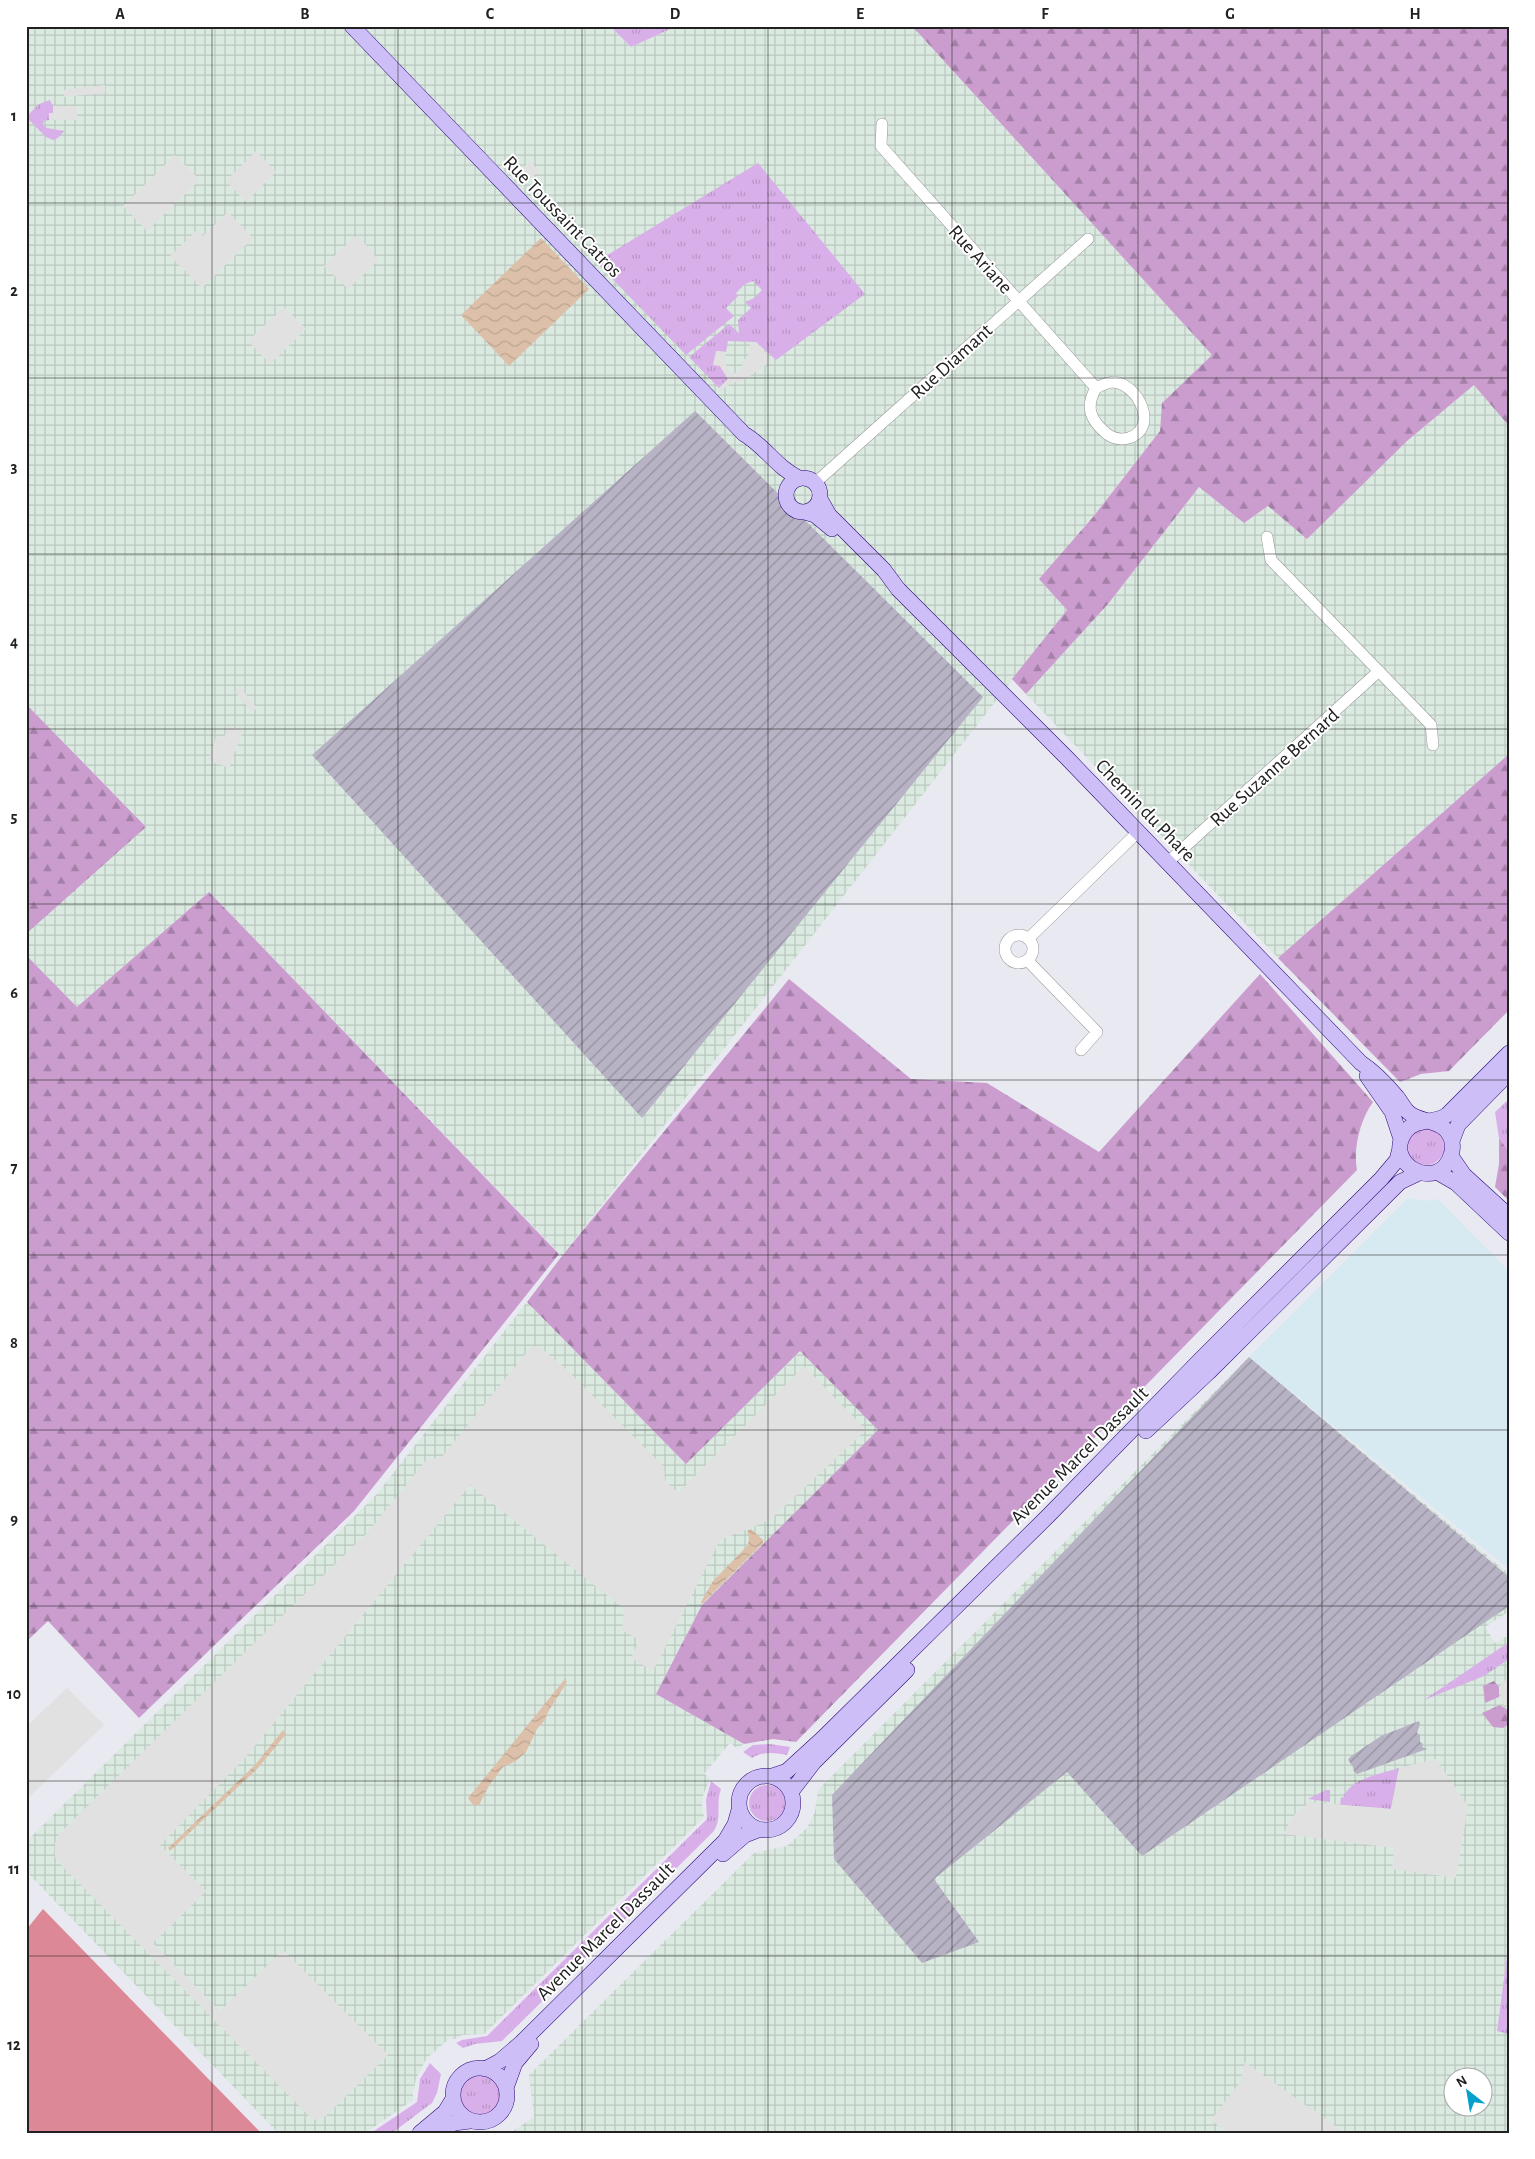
<svg xmlns="http://www.w3.org/2000/svg" width="1535" height="2159" viewBox="0 0 1535 2159" font-family="'Alegreya Sans',sans-serif">
<style>
.commercial{fill:#d8eaf1}
.industrial{fill:url(#industrial-grid);fill-rule:evenodd}
.construction{fill:url(#construction-furrows)}
.grass{fill:url(#grass-tufts)}
.forest{fill:url(#forest-firs)}
.pitch{fill:#dd8897}
.parking{fill:#e1e1e1}
.water{fill:url(#water-waves)}
.lines{fill:none;stroke-linecap:round;stroke-linejoin:round}
.street-casing{stroke:#989898;stroke-width:12}
.secondary-casing{stroke:#2c0877;stroke-width:16}
.street{stroke:#fff;stroke-width:11}
.secondary{stroke:#cdbef8;stroke-width:15}
.grid{fill:none;stroke:#212121;stroke-width:1;stroke-opacity:0.55}
.labels{text-anchor:middle;stroke-width:4;stroke-linejoin:round;paint-order:stroke}
.street-label{font-size:20px;fill:#212121;stroke:#fff}
.neatline{fill:none;stroke:#212121;stroke-width:2}
.grid-label{font-size:16px;text-anchor:middle;font-weight:bold;fill:#212121}
</style>
<defs>
<pattern id="industrial-grid" width="8" height="8" patternUnits="userSpaceOnUse" patternTransform="scale(1.25)"><rect width="8" height="8" fill="#daeae0"/><path d="M0 4h8M4 0v8" fill="none" stroke="#bbc8c0"/></pattern>
<pattern id="construction-furrows" width="10" height="10" patternUnits="userSpaceOnUse" patternTransform="scale(1.25)"><rect width="10" height="10" fill="#b7b3c5"/><path d="M-1 1l2-2M0 10L10 0M9 11l2-2" fill="none" stroke="#9491a0"/></pattern>
<pattern id="grass-tufts" width="24" height="20" patternUnits="userSpaceOnUse" patternTransform="scale(1.25)"><rect width="24" height="20" fill="#d9afe9"/><path d="M3 7l-1-3M5 7V3M7 7l1-3M15 17l-1-3M17 17v-4M19 17l1-3" fill="none" stroke="#ba96c8"/></pattern>
<pattern id="forest-firs" width="22" height="20" patternUnits="userSpaceOnUse" patternTransform="scale(1.25)"><rect width="22" height="20" fill="#cb9dcf"/><path d="M5 1l3.5 6h-7zM16 11l3.5 6h-7z" fill="#a480a8"/></pattern>
<pattern id="water-waves" width="16" height="10" patternUnits="userSpaceOnUse" patternTransform="scale(1.25)"><rect width="16" height="10" fill="#ddc0a9"/><path d="M0 5q4-4 8 0t8 0" fill="none" stroke="#bda591"/></pattern>
</defs>
<rect width="100%" height="100%" fill="#e8e9f1"/>
<!-- commercial -->
<path class="commercial" d="M1408,1198l16,3 14,-2 71,72v298l-260,-212z"/>
<!-- industrial -->
<path class="industrial" d="M26,26h584l21,21 46,-21h235l300,329 -50,48 -2,28 -67,86 -54,62 28,31 -505,646 -353,-364 -132,115 -51,-52v-21l120,-107 -120,-123z
M1474,385l35,41v328l-231,204 -252,-264 82,-90 91,-117 45,36 24,-17 139,-65z
M527,1302l159,162 114,-113 79,79 -177,175 -46,89 88,50 -7,4 -7,-5 -26,31 6,4 -7,18 -1,9 2,12 -220,217 -22,1 -9,5 -2,-3 -25,22 -10,20 -3,12v9l-48,33h-87l-252,-262v-29l350,-347z
M1249,1357l260,217v37l-24,16 10,16 14,-8v307l-12,88 12,4v99h-999l24,-16 -5,-42 225,-222 33,-7 20,-18 8,-16 3,-22zM1452,2076h30v30h-30z"/>
<!-- construction -->
<path class="construction" d="M695,411l288,286 -341,421 -330,-363z
M1249,1357l260,220v29l-367,250 -75,-84 -133,107 45,63 -57,21 -88,-104 -2,-64z
M1419,1721l1,3 -3,9 3,2v7l3,2 -1,3 5,2 -70,25 -3,-2 -1,-5 -5,-7 2,-3 31,-21z"/>
<!-- grass -->
<path class="grass" d="M610,26h67l-46,21z
M50,100l3,6v7h-4v7l-5,1 -1,4 4,3 17,3 -6,7 -5,2 -7,-3 -20,-20 13,-13z
M758,163l107,131 -89,66 -20,-18 -28,-1 -2,11 -10,-1 4,15 8,13 -9,9 -30,-31 40,-33 10,9 -1,-13 13,-12 -6,-6 9,-4 8,-8 -9,-9 -8,3 -9,9 2,3 -12,12 8,8 -48,39 -90,-93z
M1509,1099v53l-10,-14 -4,-26z
M1408 1147a18 18 0 1 1 36 0a18 18 0 1 1-36 0Z
M1509,1642v17l-25,17 -60,24z
M770,1744l20,3 -3,8c-13,-2 -23,-4 -35,3l-9,-6 10,-7z
M1399,1768l-8,41 -51,-4 1,-8 2,1c7,-20 38,-24 56,-30z
M711,1781l10,8c-6,16 2,29 -8,43l-211,209 -27,3 -12,4 -7,-5 6,-3 25,-4 220,-217 -1,-19z
M749 1803a18 18 0 1 1 36 0a18 18 0 1 1-36 0Z
M1326,1790h4v12l-22,-3z
M1509,1942v92l-12,-3z
M430,2063l11,11 -4,19 -5,10 -40,30h-21l46,-31 3,-23z
M460 2096a20 20 0 1 1 40 0a20 20 0 1 1-40 0Z"/>
<!-- forest -->
<path class="forest" d="M912,26h597v400l-35,-41 -67,56 -100,98 -39,-33 -24,17 -45,-36 -91,117 -82,90 -14,-15 55,-69 -28,-31 54,-62 67,-86 2,-28 50,-48z
M26,704l120,123 -120,107z
M1509,754v256l-60,61 -28,3 -21,8 -122,-124z
M209,892l350,362 -205,257 -215,207 -91,-97 -22,21v-687l51,52z
M1260,974l113,128c-13,18 -20,46 -16,68l-561,572 -23,-3 -29,5 -88,-50 46,-89 176,-175 -78,-79 -114,113 -159,-162 35,-46 227,-277 122,100 76,4 112,69z
M1499,1138l10,14v49l-14,-14 4,-23z
M1494,1681l5,6v10l-14,6 -2,-17z
M1500,1705l9,6v13l-6,4 -10,-1 -11,-14z"/>
<!-- pitch -->
<path class="pitch" d="M43,1909l218,224h-235v-203z"/>
<!-- parking -->
<path class="parking" d="M105,85v8l-41,4 -1,-7z
M53,106h24v14h-28v-7h4z
M256,151l20,21 -30,30 -20,-21z
M175,155l25,25 -53,51 -24,-25z
M530,161l10,11 -16,9 -8,-7z
M228,212l25,26 -51,50 -32,-32 27,-26 6,6z
M354,237h5l20,23 -31,29 -24,-23z
M284,307l22,22 -36,35 -22,-23z
M756,342l15,17 -4,5 -23,16 -7,3 -4,-2 -12,10 -2,-3 9,-9 -8,-13 -7,-1 3,-14 10,1v13l5,7 5,1 5,-3 3,-11h4l2,-16z
M240,687l17,21 -5,4 -17,-20z
M228,726l15,5 -14,37 -21,-8 9,-24 7,2z
M532,1346l8,1 28,24 96,96 1,13 13,13 126,-127 62,64 -96,90 -50,20 -67,131 -22,-13 8,-18 -17,-10 2,-21 -154,-124 -225,273 -85,87 46,46 -53,52 67,68 63,-61 105,105 -62,61 -11,4 -5,-3 -249,-252 -6,-8v-14l4,-9 308,-301 60,-74 14,-1z
M1509,1678v28l-5,-1 -4,-12 1,-10z
M67,1688l37,37 -78,75v-73z
M1436,1759l32,47 -12,72 -64,-9 2,-21 -111,-14 13,-22 14,-10 81,7 8,-41z
M1245,2062l63,45 1,-1 36,27h-118l-16,-13 29,-38z"/>
<!-- water -->
<path class="water" d="M541,238l48,51 -80,77 -48,-51z
M751,1529l12,11v3l-61,61 -1,-2 12,-21 35,-36 1,-8 -2,-6z
M565,1679l2,3 -19,30 -3,8 -8,9 -11,23 -10,9 -13,6 -13,17 -11,21h-6l-5,-7z
M283,1730l3,4 -28,34 -88,83 -2,-3 87,-83z"/>
<g class="lines">
<!-- street casing -->
<g class="street-casing">
<path id="street" d="M882,124l-1,22 215,242c-11,19 -6,32 11,46 7,5 14,6 22,4 30,-10 10,-53 -15,-56 -6,0 -12,3 -18,6
M815,483l273,-244
M1267,537l4,23 160,165 2,20
M1168,862l211,-191
M1005 949a14 14 0 1 1 28 0a14 14 0 1 1-28 0Z
M1028,939l110,-107
M1027,960l70,72 -16,18"/>
</g>
<!-- secondary casing -->
<g class="secondary-casing">
<path id="secondary" d="M352,26l392,408c21,12 33,34 55,44
M786 495a17 17 0 1 1 34 0a17 17 0 1 1-34 0Z
M820,499l9,16 55,55 14,19 168,168 295,306c14,9 25,21 36,34 4,5 7,11 11,15 10,10 28,7 38,18 6,7 8,16 5,25 -12,39 -70,9 -45,-24 10,-13 28,-7 41,-16l62,-62
M805,512l10,3 17,14
M1367,1076l25,36 9,27
M1452,1141l6,-16 51,-52
M1451,1156l13,19 45,41
M1437,1172l19,11 53,50
M1146,1431l63,-59 191,-190 19,-9
M739 1803a27 27 0 1 1 54 0a27 27 0 1 1-54 0Z
M772,1776l15,-5 36,-33 225,-222 151,-155 182,-182 16,-19 3,-12
M791,1792l23,-30 93,-92
M723,1854l22,-19 13,-5
M453 2095a27 27 0 1 1 54 0a27 27 0 1 1-54 0Z
M485,2069l15,-8 21,-18 204,-202 10,-17 4,-14
M506,2088l9,-25 16,-19
M420,2133l25,-21 8,-13
M438,2133l16,-10 16,-2"/>
</g>
<!-- street -->
<use href="#street" class="street"/>
<!-- secondary -->
<use href="#secondary" class="secondary"/>
</g>
<!-- grid -->
<path class="grid" d="M212,26v2107M398,26v2107M582,26v2107M768,26v2107M952,26v2107M1138,26v2107M1322,26v2107M26,203h1483M26,378h1483M26,554h1483M26,729h1483M26,904h1483M26,1080h1483M26,1255h1483M26,1430h1483M26,1606h1483M26,1781h1483M26,1956h1483"/>
<g class="labels">
<!-- street labels -->
<g class="street-label">
<text transform="translate(563 216) rotate(46)" y="7">Rue Toussaint Catros</text>
<text transform="translate(981 259) rotate(48)" y="7">Rue Ariane</text>
<text transform="translate(951 361) rotate(-42)" y="7">Rue Diamant</text>
<text transform="translate(1274 767) rotate(-42)" y="7">Rue Suzanne Bernard</text>
<text transform="translate(1146 810) rotate(46)" y="7">Chemin du Phare</text>
<text transform="translate(1079 1455) rotate(-45)" y="7">Avenue Marcel Dassault</text>
<text transform="translate(605 1931) rotate(-45)" y="7">Avenue Marcel Dassault</text>
</g>
</g>
<!-- border -->
<rect width="1535" height="2159" fill="none" stroke="#ffffff" stroke-width="55"/>
<!-- north arrow -->
<g transform="translate(1468 2092) rotate(329)"><circle r="24" fill="#ffffff" stroke="#a6a6a6"/>
<path d="M0-4L9 19L0 12L-9 19Z" fill="#05a1cc"/>
<text y="-8" font-size="14" font-weight="bold" text-anchor="middle" fill="#212121">N</text>
</g>
<rect x="28" y="28" width="1480" height="2104" class="neatline"/>
<g class="grid-label">
<text x="120" y="19">A</text>
<text x="305" y="19">B</text>
<text x="490" y="19">C</text>
<text x="675" y="19">D</text>
<text x="860" y="19">E</text>
<text x="1045" y="19">F</text>
<text x="1230" y="19">G</text>
<text x="1415" y="19">H</text>
<text x="14" y="121">1</text>
<text x="14" y="296">2</text>
<text x="14" y="472">3</text>
<text x="14" y="647">4</text>
<text x="14" y="822">5</text>
<text x="14" y="998">6</text>
<text x="14" y="1173">7</text>
<text x="14" y="1348">8</text>
<text x="14" y="1524">9</text>
<text x="14" y="1699">10</text>
<text x="14" y="1874">11</text>
<text x="14" y="2050">12</text>
</g>
</svg>
